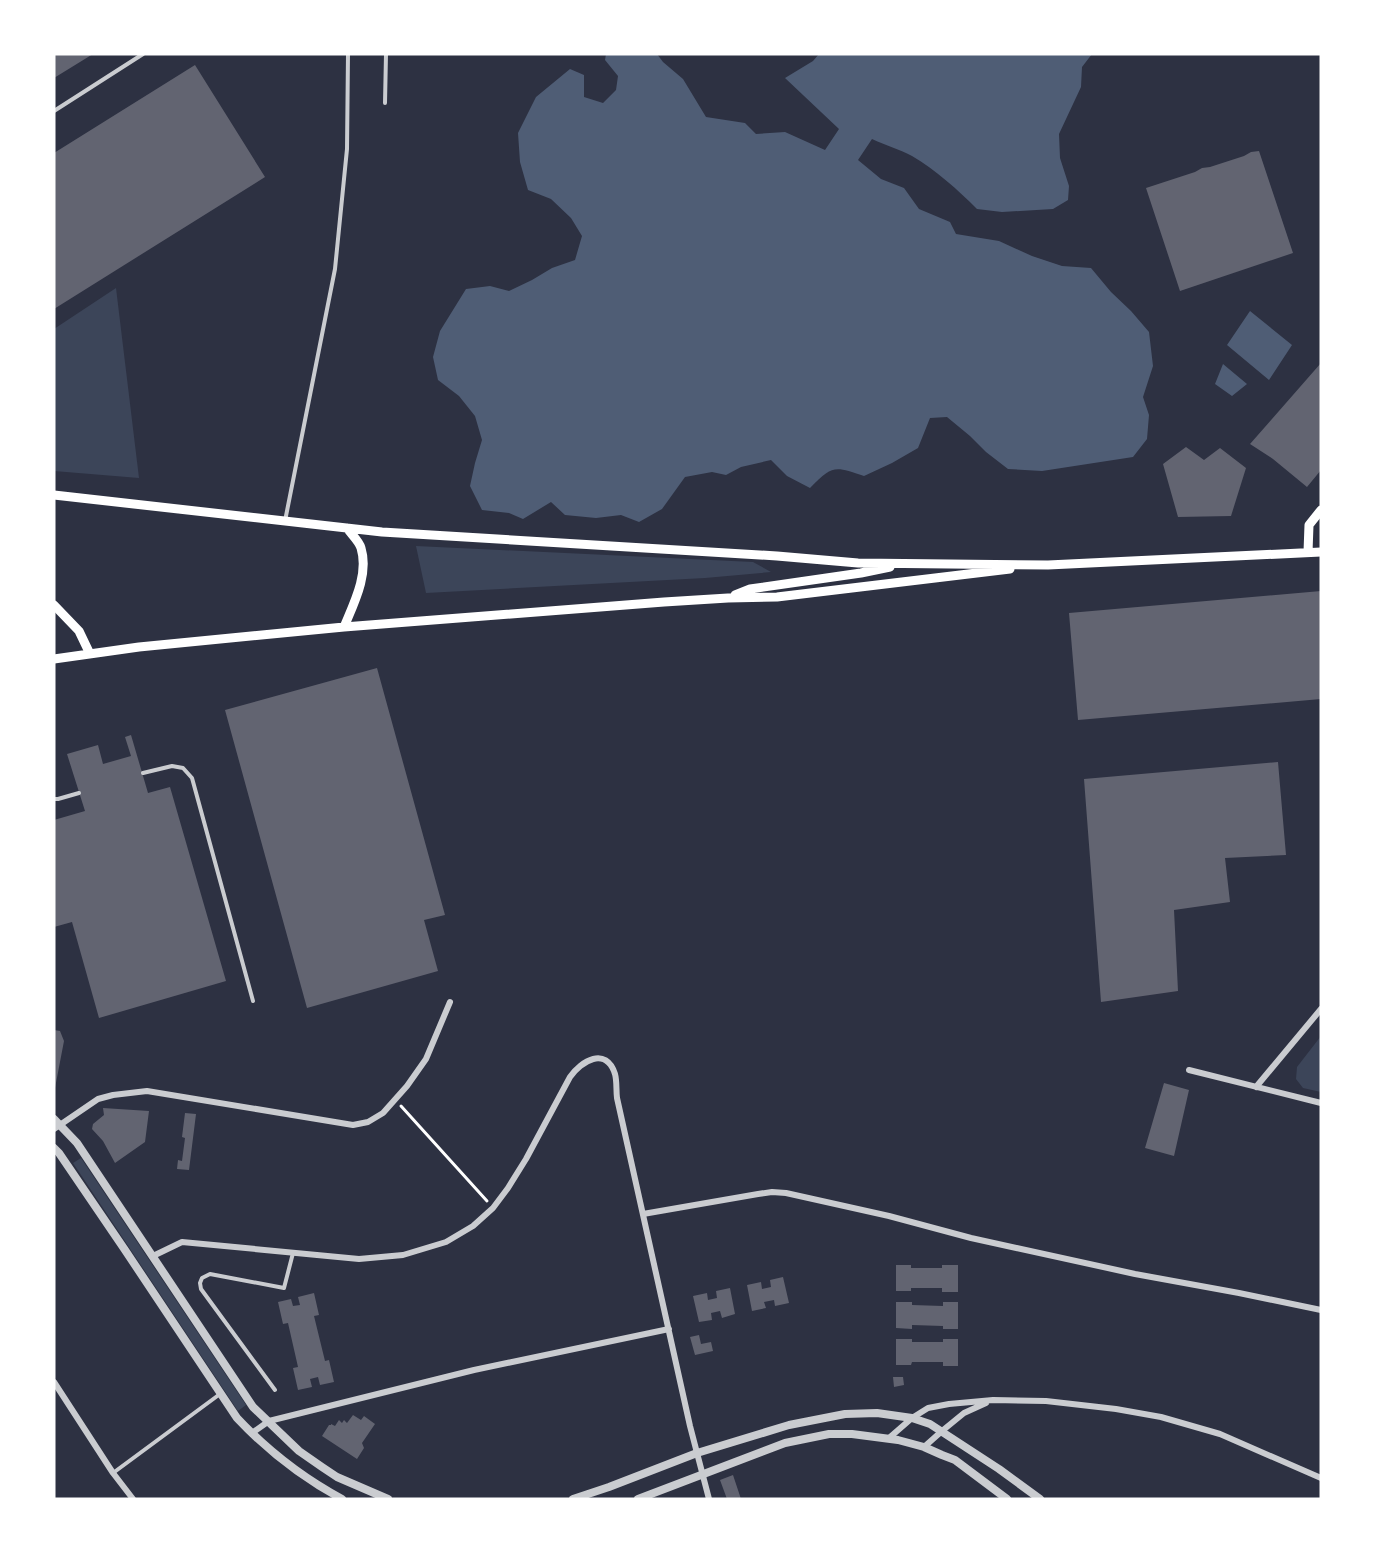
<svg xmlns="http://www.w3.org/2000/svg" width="1375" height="1553" viewBox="0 0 1375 1553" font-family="Cabin,sans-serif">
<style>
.green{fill:#3c4559}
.water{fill:#4f5d75}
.building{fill:#626471}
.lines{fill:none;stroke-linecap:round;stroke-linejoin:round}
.path{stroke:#fff;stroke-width:3}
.service{stroke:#caccd0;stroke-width:4}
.minor{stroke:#caccd0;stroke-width:6}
.tertiary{stroke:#caccd0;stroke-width:8}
.secondary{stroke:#fff;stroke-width:9}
</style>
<rect width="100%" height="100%" fill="#2d3142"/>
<!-- green -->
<path class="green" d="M116,288l23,190 -85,-7v-142z
M416,546l337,16 18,10 -66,6 -279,15z
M1321,1036v56l-18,-4 -7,-9 1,-12z
M81,1158l165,247 -8,6 -165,-248z"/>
<!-- water -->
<path class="water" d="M606,54h51l6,8 20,17 23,38 39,6 11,11 29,-2 40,18 14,-21 -54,-51 28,-17 6,-7h273l-10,13 -1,20 -22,47 1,24 9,28 -1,14 -15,9 -51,3 -25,-3c-19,-19 -41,-39 -65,-53 -13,-7 -27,-11 -40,-17l-14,21 23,19 23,9 15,21 31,13 6,12 43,7 33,15 30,10 29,2 20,24 20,19 18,21 4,34 -10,31 6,18 -2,24 -14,18 -91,14 -34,-2 -22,-17 -16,-16 -23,-19 -17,1 -12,30 -26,15 -28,13c-30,-10 -31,-11 -54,12l-23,-12 -16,-16 -30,7 -15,8 -14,-3 -27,5 -23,32 -23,13 -18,-7 -25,3 -31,-3 -14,-13 -28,17 -14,-6 -27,-3 -12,-24 5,-23 7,-23 -7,-24 -16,-20 -21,-16 -5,-23 7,-26 26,-42 24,-3 19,5 23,-11 20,-12 23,-8 7,-24 -11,-18 -20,-19 -23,-9 -8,-28 -2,-29 18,-36 34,-28 14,6v22l19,6 13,-13 2,-14 -13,-16z
M1250,311l42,34 -23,35 -42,-35z
M1223,364l24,20 -15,12 -17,-12z"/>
<!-- building -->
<path class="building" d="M54,54h39l-39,24z
M195,65l70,112 -211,132v-156z
M1259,151l34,102 -113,38 -34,-103 49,-16 7,-4 8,-1 34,-11 7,-4z
M1321,363v107l-14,17 -34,-28 -23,-15z
M1186,447l18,13 16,-12 26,20 -15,48 -53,1 -15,-53z
M1321,591v108l-243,21 -9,-107z
M377,668l68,247 -21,5 14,51 -131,37 -82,-298z
M131,735l17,58 22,-6 56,194 -127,37 -27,-96 -18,5v-107l31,-9 -18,-57 31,-9 5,19 28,-8 -6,-19z
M1278,762l8,93 -61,3 5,44 -56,8 4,81 -77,11 -17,-223z
M54,1030l6,1 4,10 -9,47z
M1164,1083l25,7 -15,66 -29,-8z
M103,1108l46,3 -4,31 -30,21 -12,-22 -11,-12 1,-5 11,-9z
M185,1113l11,1 -7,56 -12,-1 1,-9 4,1 3,-23 -3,-1z
M896,1265h15v3h31v-3h16v27h-16v-4h-31v3h-15z
M783,1277l6,26 -14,3 -1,-6 -10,2 2,6 -14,3 -5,-26 14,-3 1,7 9,-2 -1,-7z
M730,1288l5,26 -13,4 -2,-7 -9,2 1,7 -13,2 -6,-26 14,-3 1,7 9,-2 -1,-7z
M314,1293l5,22 -5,1 11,45 4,-1 5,22 -14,3 -2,-8 -8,2 2,8 -14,3 -5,-22 5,-1 -10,-44 -5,1 -5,-22 13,-3 2,7 7,-1 -2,-8z
M896,1302h16v3l31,1v-4h15v27h-15v-3l-31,-1v4l-16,-1z
M699,1335l2,9 10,-2 2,9 -18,4 -5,-18z
M896,1339h16v3h31v-3h15v27h-15v-4h-31l-1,3h-15z
M893,1377h10l1,8 -10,2z
M353,1415l8,5 3,-4 11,8 -13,19 2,5 -7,11 -35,-23 7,-11h2v-1l4,2 4,-6 3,3 2,-3 3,3z
M733,1475l8,24h-14l-7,-19z"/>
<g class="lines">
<!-- path -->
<path class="path" d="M401,1106l86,95"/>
<!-- service -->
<path class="service" d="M385,103l1,-49
M54,111l89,-57
M285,521l50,-252 12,-120 1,-95
M143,773l29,-7 11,2 9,10 61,223
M54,799h4l21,-6
M275,1390l-74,-101 -1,-6 2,-5 8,-4 74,14 9,-35
M113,1473l107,-79"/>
<!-- minor -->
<path class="minor" d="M1189,1070l132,33
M1256,1087l65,-78
M54,1129l44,-30 15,-4 34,-4 206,34 15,-3 15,-9 24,-27 19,-27 24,-57
M643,1214l115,-20 14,-2 14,1 103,23 82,22 164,36 104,19 82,17
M153,1256l29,-14 177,17 44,-4 43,-13 27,-16 20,-18 15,-20 18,-29 44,-82c11,-16 36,-31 45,-3 2,7 1,16 2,24l73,328 19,73
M54,1382l59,91 20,26
M252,1433l17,-12 205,-51 195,-41
M889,1438l23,-20 16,-10 21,-4 44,-4 53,1 70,8 45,8 59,17 101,44
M924,1447l18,-16 22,-18 22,-10"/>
<!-- tertiary -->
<path class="tertiary" d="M54,1119l23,24 176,264 46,44 23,16 15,10 51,22
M54,1148l5,5 66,97 112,168c32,34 64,59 105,81
M573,1499l36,-12 88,-34 92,-28 56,-11 32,-1 35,5 18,6 69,45 41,30
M638,1499l147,-56 44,-9h23l46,6 26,7 18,8 13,5 52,39"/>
<!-- secondary -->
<path class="secondary" d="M54,495l328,37 395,24 81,7 190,2 273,-13
M1308,552l1,-27 12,-15
M735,595l15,-6 111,-16 29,-6
M54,605l25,26 11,23
M344,627c10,-24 25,-53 17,-79 -2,-7 -10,-14 -14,-20
M54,659l85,-12 205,-20 320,-25 64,-4 49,-1 233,-28"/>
</g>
<!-- border -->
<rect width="1375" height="1553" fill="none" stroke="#ffffff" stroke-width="111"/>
</svg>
